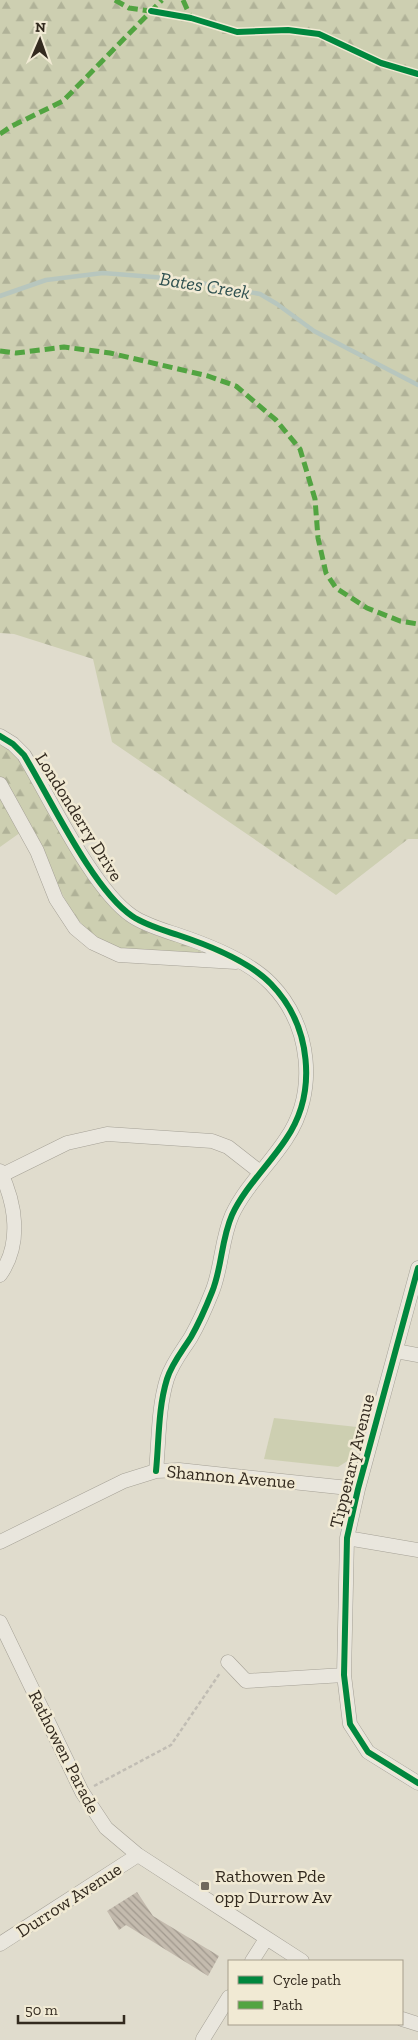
<svg xmlns="http://www.w3.org/2000/svg" width="418" height="2040" viewBox="0 0 418 2040" font-family="'Zilla Slab',serif">
	<defs>
		<pattern id="forest-firs" width="22" height="20" patternUnits="userSpaceOnUse" patternTransform="scale(1.25)"><rect width="22" height="20" fill="#cdcfb1"/><path d="M5 1l3.5 6h-7zM16 11l3.5 6h-7z" fill="#b0b298"/></pattern>
		<pattern id="building-back-hatch" width="6" height="6" patternUnits="userSpaceOnUse" patternTransform="scale(1.25)"><rect width="6" height="6" fill="#c4bbae"/><path d="M-1 5l2 2M0 0l6 6M5-1l2 2" fill="none" stroke="#a0988d"/></pattern>
	</defs>
	<rect width="100%" height="100%" fill="#e0dccd"/>
	<path fill="url(#forest-firs)" d="M0,0H418V839H408L336,895L112,742L93,659L14,634L0,633Z
		M0,743L9,748L20,760C44,803 92,902 133,925C154,937 178,941 201,950V953C175,952 149,953 124,949C71,942 52,866 31,825L0,847Z"/>
	<path fill="#cdcfb1" d="M274,1418L357,1427L349,1460L338,1467L264,1459Z"/>
	<g fill="none" stroke-linecap="round" stroke-linejoin="round">
		<path stroke="#b7c6be" stroke-width="4.5" d="M0,296L46,280L103,273L179,279L260,294L277,304L314,331L418,385"/>
	</g>
	<path fill="url(#building-back-hatch)" d="M137,1892L153,1916L219,1956L208,1976L126,1925L119,1930L107,1911Z"/>
	<g fill="none" stroke-linecap="round" stroke-linejoin="round">
		<defs>
			<path id="street" d="M0,736L13,744L24,755C50,798 93,890 132,916C145,925 163,930 178,935C208,945 249,961 271,984C311,1025 318,1092 286,1139C269,1165 245,1187 232,1215C221,1240 222,1268 212,1292C206,1307 199,1323 191,1337C183,1350 172,1363 167,1379C158,1408 159,1441 156,1471
				M0,784L37,851L56,899L75,928L93,943L119,955L236,962
				M0,1171C16,1204 22,1244 0,1275
				M2,1175L67,1143L107,1134L212,1141L228,1147L260,1172
				M418,1268L358,1489L347,1538L344,1675L350,1724L368,1752L418,1783
				M396,1351L418,1355
				M347,1538L418,1550
				M0,1542L124,1481L156,1471L179,1470L358,1489
				M0,1622L82,1792L106,1828L138,1855L302,1961
				M228,1662L246,1681L344,1675
				M0,1944L138,1855
				M252,1961L266,1939
				M402,2019L418,2024
				M203,2039L229,1997"/>
		</defs>
		<use href="#street" stroke="#a5a196" stroke-width="15"/>
		<path stroke="#c1bdb4" stroke-width="2.5" stroke-dasharray="4 2.5" stroke-linecap="butt" d="M94,1786L171,1745L220,1673"/>
		<use href="#street" stroke="#e9e6dd" stroke-width="14"/>
		<path stroke="#52a441" stroke-width="5" stroke-dasharray="10 5" stroke-linecap="butt" d="M115,0L129,8L156,12
			M183,0L191,18
			M0,134L12,126L63,101L162,0
			M0,351L16,353L64,347L110,353L208,376L236,386L276,420L300,449L315,499L318,538L326,573L336,588L367,608L400,621L418,624"/>
		<defs>
			<path id="cycleway" d="M151,11L191,18L237,32L288,30L319,34L381,63L418,74
				M0,736L13,744L24,755C50,798 93,890 132,916C145,925 163,930 178,935C208,945 249,961 271,984C311,1025 318,1092 286,1139C269,1165 245,1187 232,1215C221,1240 222,1268 212,1292C206,1307 199,1323 191,1337C183,1350 172,1363 167,1379C158,1408 159,1441 156,1471
				M418,1268L358,1489L347,1538L344,1675L350,1724L368,1752L418,1783"/>
		</defs>
		<use href="#cycleway" stroke="#f1ead4" stroke-width="9"/>
		<use href="#cycleway" stroke="#00873e" stroke-width="6"/>
	</g>
	<rect fill="#70685c" stroke="#f1ead4" stroke-width="2" x="200" y="1881" width="10" height="10" rx="2.5"/>
	<g text-anchor="middle" stroke-width="5" stroke-linejoin="round" paint-order="stroke">
		<g font-size="18" fill="#332a1f" stroke="#f1ead4">
			<text transform="translate(79 817) rotate(58)" y="6">Londonderry Drive</text>
			<text transform="translate(352 1461) rotate(-76)" y="6">Tipperary Avenue</text>
			<text transform="translate(231 1477) rotate(5)" y="6">Shannon Avenue</text>
			<text transform="translate(64 1752) rotate(63)" y="6">Rathowen Parade</text>
			<text transform="translate(69 1900) rotate(-33)" y="6">Durrow Avenue</text>
		</g>
		<g font-size="18" fill="#332a1f" stroke="#f1ead4" text-anchor="start">
			<text x="215" y="1882">Rathowen Pde<tspan x="215" dy="21">opp Durrow Av</tspan></text>
		</g>
		<g font-size="19" font-style="italic" fill="#305151" stroke="#f1ead4">
			<text transform="translate(205 285) rotate(9)" y="7">Bates Creek</text>
		</g>
	</g>
	<rect x="228" y="1960" width="175" height="65" fill="#f1ead4" stroke="#a59d8c"/>
	<rect x="238" y="1976" width="25" height="8" fill="#00873e" stroke="#a59d8c"/>
	<text x="273" y="1985" font-size="15" fill="#332a1f">Cycle path</text>
	<rect x="238" y="2001" width="25" height="8" fill="#52a441" stroke="#a59d8c"/>
	<text x="273" y="2010" font-size="15" fill="#332a1f">Path</text>
	<g transform="translate(40 40) rotate(2)" stroke="#f1ead4" stroke-width="4" paint-order="stroke">
	<path d="M0-4L9 19L0 12L-9 19Z" fill="#332a1f"/>
	<text y="-8" font-size="14" font-weight="bold" text-anchor="middle" fill="#332a1f">N</text>
	</g>
	<path d="M18 2015v8h106v-8" fill="none" stroke="#332a1f" stroke-width="2.5"/>
	<text x="25" y="2015" font-size="15" fill="#332a1f" stroke="#f1ead4" stroke-width="4" paint-order="stroke">50 m</text>
</svg>
